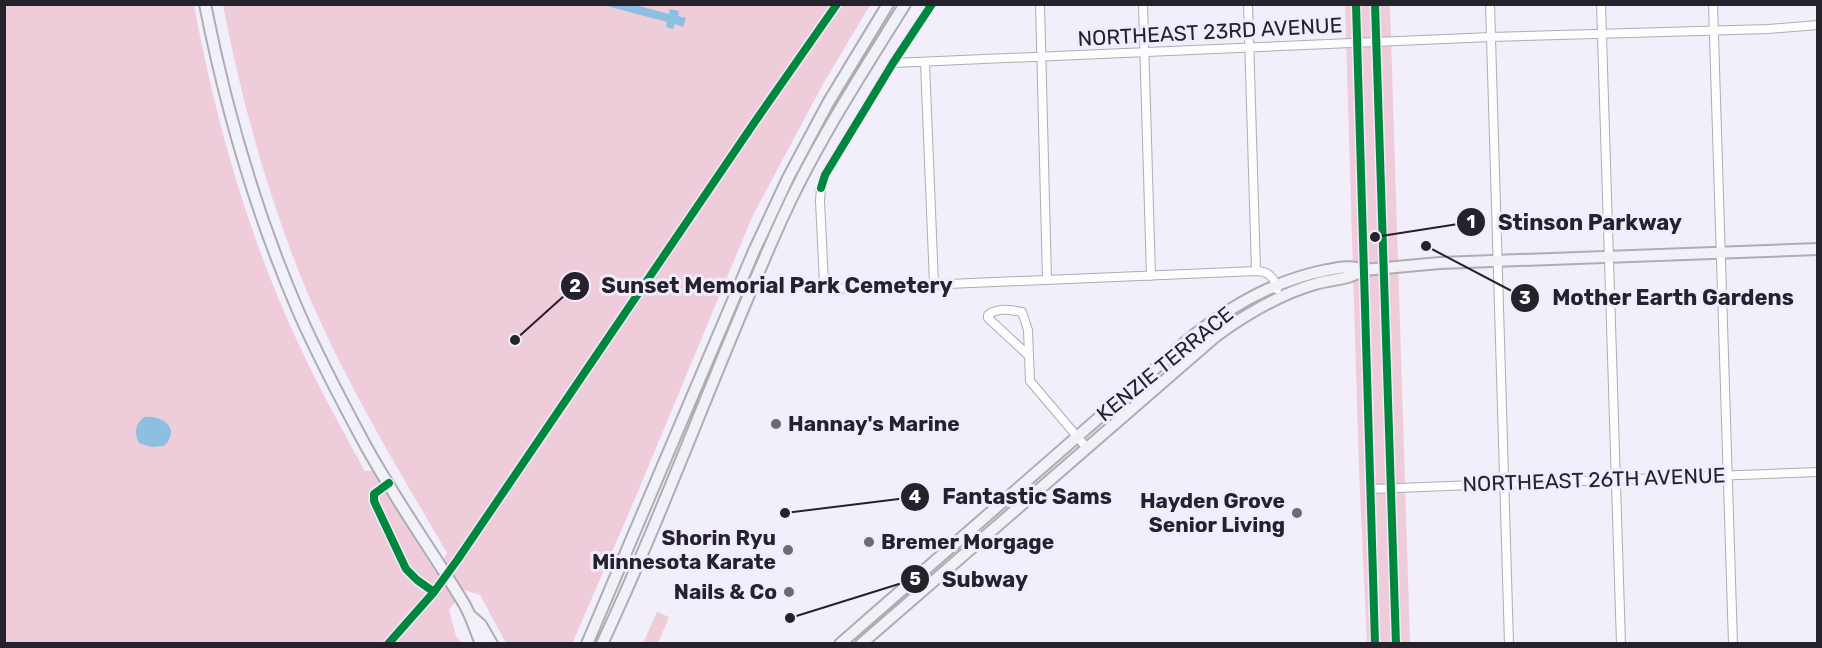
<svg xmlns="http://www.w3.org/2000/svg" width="1822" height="648" viewBox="0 0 1822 648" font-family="Rubik,sans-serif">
	<rect width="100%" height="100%" fill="#f2effa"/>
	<path fill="#efccda" d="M4,5H194C212,102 238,199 275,290C300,352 332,412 365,471H375L436,573L447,553C393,460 336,367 297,267C264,182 240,94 223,5H870L823,84L753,215L634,501L572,644L506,643L480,595L464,590L449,610L456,636L462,643H5Z
		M1345,5H1390L1410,643H1367L1359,470Z
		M657,612L669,617L658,643H643Z"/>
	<path fill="#8dbfe0" d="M603,5H635L669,14L670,9L679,11L678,16L686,18L683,27L675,24L673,29L666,27L667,22Z
		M144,417C162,415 182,428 164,446L152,447L139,443C134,434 135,424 144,417Z"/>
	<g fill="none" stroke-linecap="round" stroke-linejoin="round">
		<defs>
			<path id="street" d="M932,4L893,63L825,175L821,188L820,201L824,283L827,287L832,289L1256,271
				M1040,4L1047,279
				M1143,4L1151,276
				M1248,4L1256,271C1267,271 1275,277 1277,289
				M1356,4L1375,644
				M1375,4L1396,644
				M1490,4L1509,644
				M1601,4L1621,644
				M1713,4L1733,644
				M893,63L1491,37L1769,29L1818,25
				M925,63L934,284
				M1028,355L988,318V315C998,307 1011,310 1022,312L1028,330L1030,381L1086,447
				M1371,489L1818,472"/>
			<path id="secondary" d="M205,4C226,110 256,214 299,313C318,356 340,398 362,439C392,495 430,548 463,602C471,615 475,629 481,644
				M472,617L481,625L492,644
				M587,644L754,251L788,178L828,103L888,4
				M602,644C667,505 718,361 781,221C815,145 861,75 905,4
				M840,644L1189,339C1230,306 1275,280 1327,270C1339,268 1351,265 1363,270L1440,263L1818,249
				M861,644L1216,336C1245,315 1280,294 1315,284C1331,279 1349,280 1363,270"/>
		</defs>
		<use href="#street" stroke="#aeacb4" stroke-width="10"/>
		<use href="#secondary" stroke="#aeacb4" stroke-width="14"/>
		<use href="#street" stroke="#fdfdfe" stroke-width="8"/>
		<use href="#secondary" stroke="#f1f2f7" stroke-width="10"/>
		<defs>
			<path id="cycleway" d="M1356,4L1375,644
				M1375,4L1396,644
				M821,188L825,175L893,63L932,4
				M389,483L374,494V501L406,569L417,580L434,592
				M388,644L434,592L458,559L754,123L837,4"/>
		</defs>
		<use href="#cycleway" stroke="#f1ebfe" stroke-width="11"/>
		<use href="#cycleway" stroke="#00873e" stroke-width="8"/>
	</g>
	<g fill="#6d6a73" stroke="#f1ebfe" stroke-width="2">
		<circle cx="776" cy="424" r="6"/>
		<circle cx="1297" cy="513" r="6"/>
		<circle cx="869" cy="542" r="6"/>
		<circle cx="788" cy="550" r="6"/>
		<circle cx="789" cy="592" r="6"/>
	</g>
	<g text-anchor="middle" stroke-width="6" stroke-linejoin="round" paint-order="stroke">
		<g font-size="21" fill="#25222b" stroke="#f1ebfe">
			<text transform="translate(1210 32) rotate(-3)" y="7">NORTHEAST 23RD AVENUE</text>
			<text transform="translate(1165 364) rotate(-39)" y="7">KENZIE TERRACE</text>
			<text transform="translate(1594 480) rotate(-2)" y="7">NORTHEAST 26TH AVENUE</text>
		</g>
		<g font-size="21" font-weight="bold" fill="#25222b" stroke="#f1ebfe" text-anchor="end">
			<text x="788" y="431" text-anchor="start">Hannay's Marine</text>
			<text x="1285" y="508">Hayden Grove<tspan x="1285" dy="24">Senior Living</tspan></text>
			<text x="776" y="545">Shorin Ryu<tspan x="776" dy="24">Minnesota Karate</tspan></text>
			<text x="881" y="549" text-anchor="start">Bremer Morgage</text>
			<text x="777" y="599">Nails &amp; Co</text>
		</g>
	</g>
	<path fill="none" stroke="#25222b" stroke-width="2" d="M1375 237L1471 222M515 340L575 286M1426 246L1525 298M785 513L915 497M790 618L915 579"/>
	<g fill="#25222b" stroke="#f1ebfe" stroke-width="2">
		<circle cx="1375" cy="237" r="6"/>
		<circle cx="515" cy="340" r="6"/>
		<circle cx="1426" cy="246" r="6"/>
		<circle cx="785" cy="513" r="6"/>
		<circle cx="790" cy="618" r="6"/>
		<circle cx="1471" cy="222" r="15"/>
		<circle cx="575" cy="286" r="15"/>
		<circle cx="1525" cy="298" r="15"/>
		<circle cx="915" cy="497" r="15"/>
		<circle cx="915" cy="579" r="15"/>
	</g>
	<g font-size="18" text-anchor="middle" font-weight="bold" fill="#fff">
		<text x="1471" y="228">1</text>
		<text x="575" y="292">2</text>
		<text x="1525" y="304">3</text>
		<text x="915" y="503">4</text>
		<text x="915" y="585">5</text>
	</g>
	<g font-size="22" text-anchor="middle" font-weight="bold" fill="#25222b" stroke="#f1ebfe" stroke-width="6" stroke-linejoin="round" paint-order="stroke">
		<text x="1590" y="230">Stinson Parkway</text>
		<text x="777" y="293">Sunset Memorial Park Cemetery</text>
		<text x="1673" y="305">Mother Earth Gardens</text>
		<text x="1027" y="504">Fantastic Sams</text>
		<text x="985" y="587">Subway</text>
	</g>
	<rect width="1822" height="648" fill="none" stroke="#25222b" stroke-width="12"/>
</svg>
